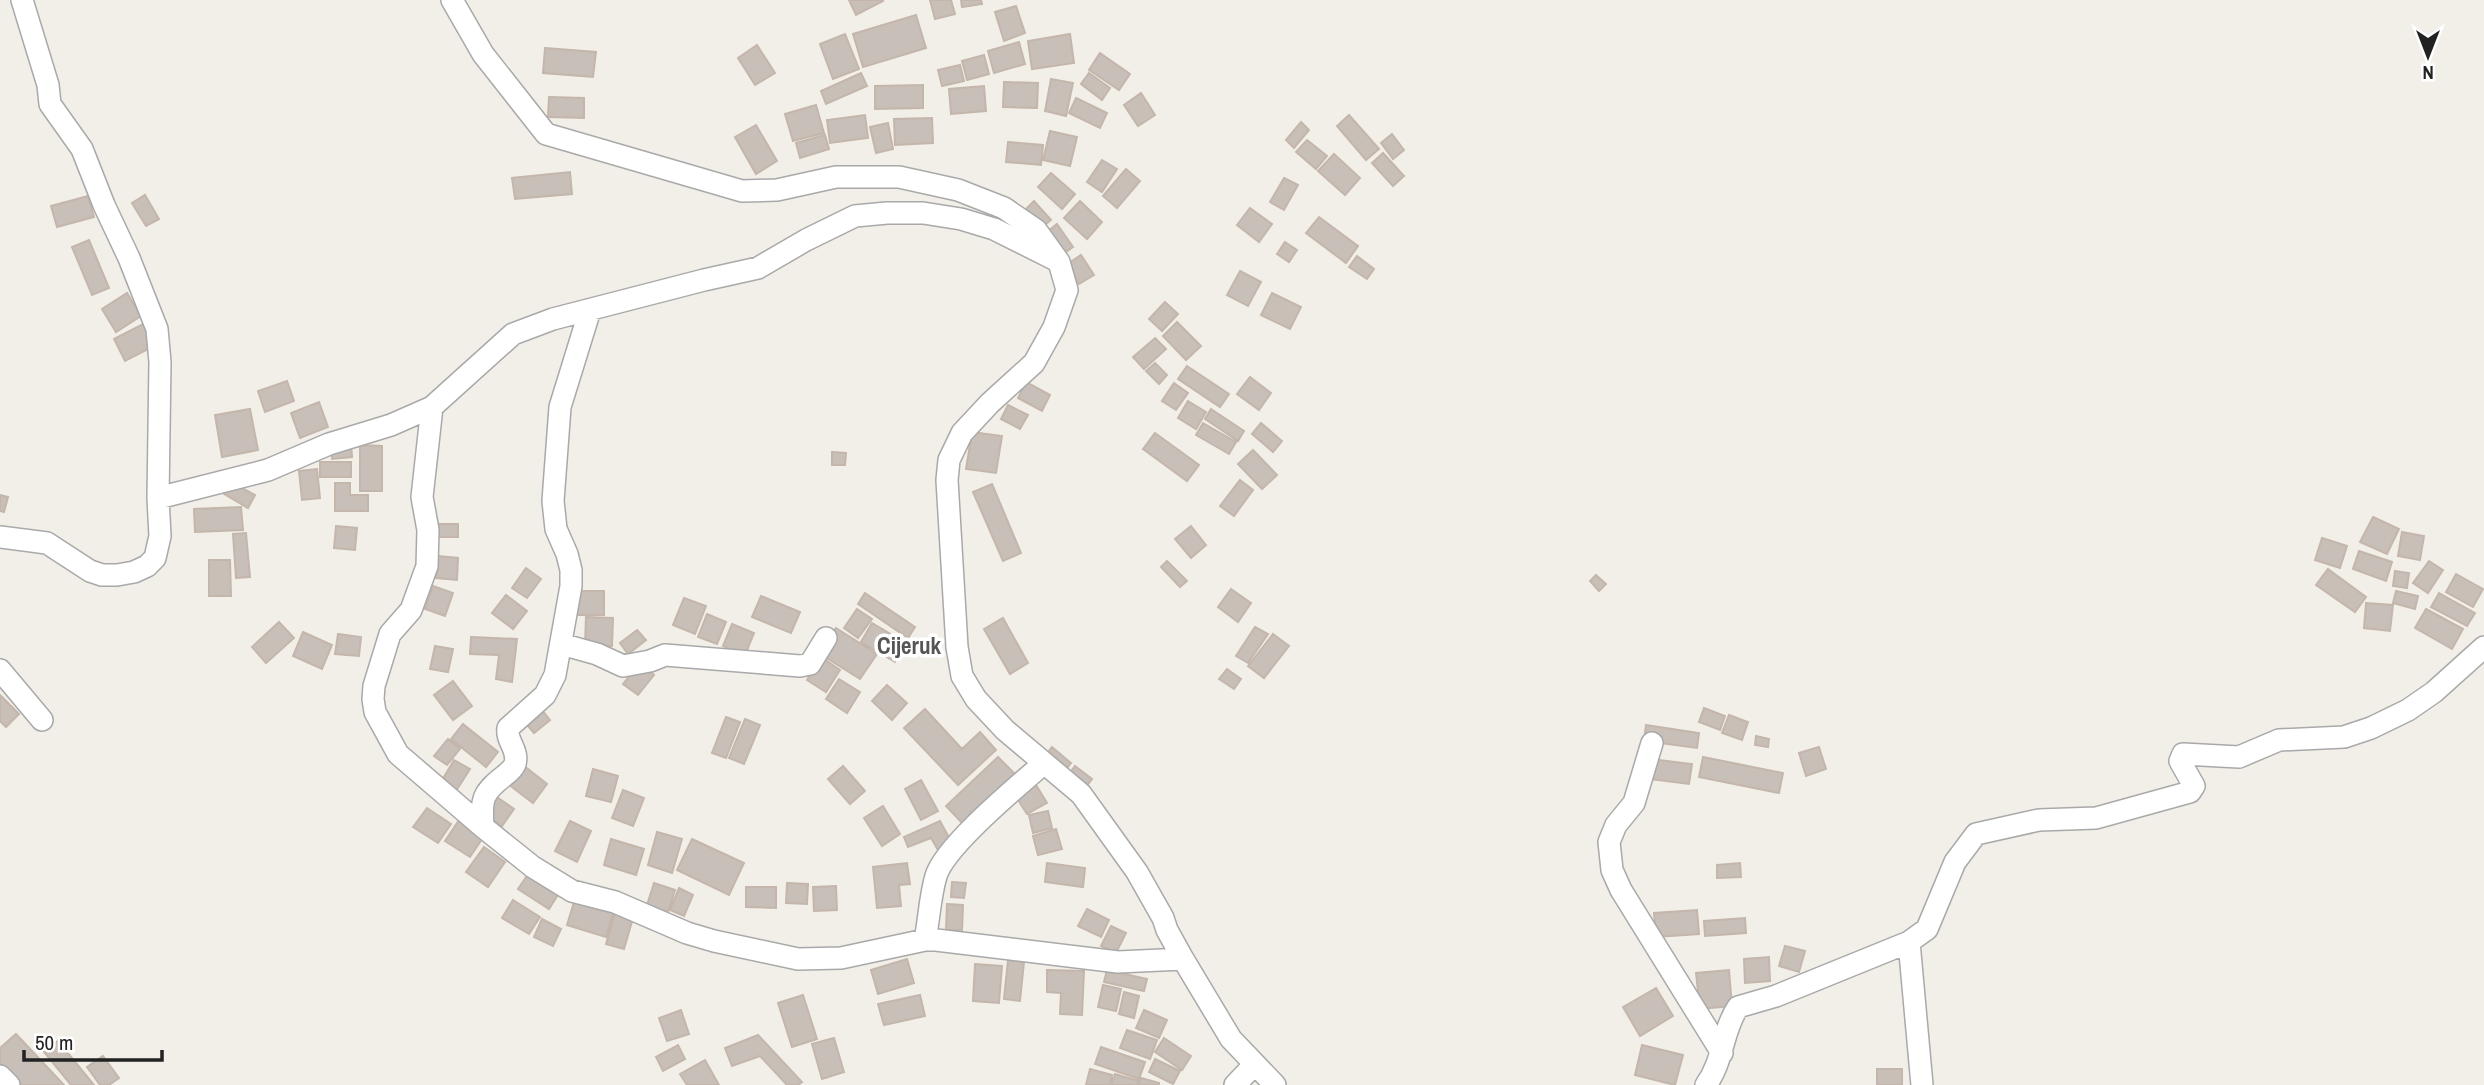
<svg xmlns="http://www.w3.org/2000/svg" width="2484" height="1085" viewBox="0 0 2484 1085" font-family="'Archivo Narrow',sans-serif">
	<rect width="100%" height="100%" fill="#f2efe9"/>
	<path fill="#c7bfb8" stroke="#c4b6ab" stroke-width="2" d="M849,0H882L883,1L856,15Z
		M930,0H951L955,14L935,19Z
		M961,0H981L982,4L962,7Z
		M1016,6L1025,33L1004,41L995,12Z
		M916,15L926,48L863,67L853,34Z
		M845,34L859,69L833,79L820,44Z
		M1070,34L1074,63L1032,69L1028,41Z
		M1019,42L1025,64L994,73L988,51Z
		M757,45L775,73L755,85L738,58Z
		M545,48L596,52L593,77L543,73Z
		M1100,53L1130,74L1119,90L1089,70Z
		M984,55L989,74L967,80L962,61Z
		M960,65L964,81L942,86L938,70Z
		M861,73L867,86L826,104L821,91Z
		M1089,73L1110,88L1102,100L1081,84Z
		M1051,79L1073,83L1066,116L1045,111Z
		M1004,82L1038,83L1037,108L1003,107Z
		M923,85V108L875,109V86Z
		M984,86L986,111L951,114L949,89Z
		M1141,93L1155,115L1138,126L1124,105Z
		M549,97L584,98V118L548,117Z
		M1076,98L1107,113L1100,128L1069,113Z
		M816,105L824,133L793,141L785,114Z
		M865,115L868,138L830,143L827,120Z
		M1349,115L1379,149L1366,160L1337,126Z
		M932,118L933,143L895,145L894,119Z
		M1301,122L1309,130L1294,148L1286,140Z
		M888,123L893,149L876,153L870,127Z
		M756,125L777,161L756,174L735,137Z
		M1050,131L1077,137L1070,166L1043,160Z
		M1392,134L1404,150L1393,159L1381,143Z
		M825,135L829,149L800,158L796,143Z
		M1307,140L1327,156L1316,169L1296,152Z
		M1008,142L1043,145L1041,165L1006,162Z
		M1383,153L1404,176L1393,186L1372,163Z
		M1334,154L1360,178L1345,195L1318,171Z
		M1102,160L1117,169L1102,192L1087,182Z
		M1126,169L1140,181L1117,208L1103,196Z
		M570,172L572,194L515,199L512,178Z
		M1051,173L1075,194L1062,209L1038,187Z
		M1284,178L1298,185L1284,210L1270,202Z
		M145,195L159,219L146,226L132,203Z
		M88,196L94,217L57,227L51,206Z
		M1034,201L1051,220L1039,230L1023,212Z
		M1080,201L1102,222L1087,239L1064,218Z
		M1250,208L1272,224L1259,242L1237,225Z
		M1319,217L1358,246L1346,263L1306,233Z
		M1057,224L1073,247L1059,257L1043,235Z
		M89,240L109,288L92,295L72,247Z
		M1285,242L1297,250L1289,262L1277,254Z
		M1081,255L1094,275L1079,284L1066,265Z
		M1357,256L1374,269L1367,279L1349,267Z
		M1240,271L1261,282L1248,306L1227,295Z
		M127,293L141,316L116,332L102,309Z
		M1272,293L1301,307L1290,329L1261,315Z
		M1165,302L1178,314L1162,331L1149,319Z
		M1177,322L1201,346L1186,360L1163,336Z
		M143,324L154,346L125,361L114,339Z
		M1155,338L1166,349L1144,369L1133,357Z
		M1155,363L1167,375L1159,384L1146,371Z
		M1187,366L1229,394L1220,407L1178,379Z
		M1250,377L1271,393L1259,410L1237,394Z
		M287,381L294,401L265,412L258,391Z
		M1026,382L1050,395L1042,411L1018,398Z
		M1174,383L1188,393L1176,410L1162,401Z
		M1188,401L1206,412L1196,429L1178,418Z
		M319,402L328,427L300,438L291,413Z
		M1008,405L1028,415L1020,429L1001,419Z
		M250,409L258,450L222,457L215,415Z
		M1211,409L1244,431L1238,441L1205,419Z
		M1203,423L1236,442L1229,454L1196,435Z
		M1261,423L1282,441L1273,452L1252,434Z
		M972,432L1002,436L996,473L966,469Z
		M1155,433L1199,465L1187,481L1143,449Z
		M351,443L352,457L332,459L331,445Z
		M360,445L382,446V491H360Z
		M1253,450L1277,475L1262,489L1238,464Z
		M832,452L846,453L845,465H832Z
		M320,462H351V477H320Z
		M317,469L320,498L302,500L299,471Z
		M1240,480L1253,490L1234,516L1220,506Z
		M231,482L255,495L248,508L224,494Z
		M335,483H350V495H368V511H335Z
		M992,484L1021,553L1003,561L973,492Z
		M0,495L8,497L4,512L0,511Z
		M241,507L243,530L195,532L194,509Z
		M2373,517L2399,529L2387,554L2360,542Z
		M434,524H458V537H434Z
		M336,526L357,528L355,550L334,548Z
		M1191,526L1206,545L1191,558L1175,539Z
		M2402,532L2424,536L2420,560L2398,556Z
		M246,533L250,577L236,578L233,534Z
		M2322,538L2347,546L2340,568L2315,560Z
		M2359,551L2392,562L2386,581L2353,569Z
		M438,556L458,558L457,580L436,578Z
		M209,560H230L231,596H209Z
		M1167,561L1187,581L1180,587L1161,567Z
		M2429,561L2443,570L2428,593L2413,583Z
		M526,568L541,579L527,598L512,588Z
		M2328,569L2366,597L2355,612L2316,585Z
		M2395,571L2409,573L2407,588L2393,586Z
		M2456,574L2483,589L2473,607L2446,592Z
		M1596,575L1606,584L1599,591L1590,581Z
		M433,586L453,593L445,616L425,609Z
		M1231,589L1251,603L1238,622L1218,607Z
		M572,591H604V615H572Z
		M2396,591L2418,596L2415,609L2393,603Z
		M865,593L915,627L908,638L858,604Z
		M2439,593L2475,613L2467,626L2431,607Z
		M506,595L527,611L513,629L492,613Z
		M761,596L800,612L791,633L752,617Z
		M684,598L706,606L695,634L673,625Z
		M2366,603L2393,605L2390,631L2364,628Z
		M857,609L872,619L858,638L844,628Z
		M2426,609L2463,629L2452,649L2415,628Z
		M707,614L726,622L717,644L698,637Z
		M586,617L613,618L612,646L585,645Z
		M1003,618L1028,663L1010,674L984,629Z
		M279,622L294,638L266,663L252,647Z
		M872,623L906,643L895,662L861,642Z
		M732,624L754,633L745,655L723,646Z
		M1255,627L1268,634L1248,663L1236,656Z
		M836,628L877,654L860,679L820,654Z
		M637,630L646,640L628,654L620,643Z
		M303,632L332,645L322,669L293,656Z
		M338,634L361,637L359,656L335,654Z
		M1273,634L1289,646L1264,678L1248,666Z
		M471,637L517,639L512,682L496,679L499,655L470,654Z
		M435,646L453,649L448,672L430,669Z
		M821,657L840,670L826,692L807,680Z
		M639,664L654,675L638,695L623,684Z
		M1227,669L1241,679L1234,689L1219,679Z
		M839,679L860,692L847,713L826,699Z
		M453,681L472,706L453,720L434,695Z
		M887,685L907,703L892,720L872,701Z
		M0,695L19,714L6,727L0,721Z
		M538,705L550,720L534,733L521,718Z
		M1704,708L1725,716L1720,730L1699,722Z
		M925,709L962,749L980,732L996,750L958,785L904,728Z
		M1729,715L1748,722L1742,740L1722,733Z
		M726,717L740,722L726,758L712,753Z
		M745,719L760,725L744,764L729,758Z
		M463,724L498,752L486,767L451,739Z
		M1646,725L1699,733L1697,748L1644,741Z
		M1756,736L1769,739L1768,747L1755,745Z
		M448,739L460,749L447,765L434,756Z
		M1052,747L1071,763L1061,775L1042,760Z
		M1819,747L1826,769L1806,776L1799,753Z
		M998,757L1018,777L966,827L946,806Z
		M1703,757L1783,773L1779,793L1699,777Z
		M1651,759L1692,764L1689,784L1649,779Z
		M454,760L470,769L456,791L441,782Z
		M523,765L547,784L533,803L508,784Z
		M843,766L865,791L850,804L828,779Z
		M1075,766L1092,779L1082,792L1065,779Z
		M593,769L618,776L611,802L586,796Z
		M921,780L938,811L921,820L905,789Z
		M1036,785L1047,803L1027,814L1016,797Z
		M623,790L644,798L633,826L612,818Z
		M497,797L514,809L502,826L485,814Z
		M883,806L900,834L882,846L864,818Z
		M427,808L451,824L438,843L413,827Z
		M1048,811L1052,828L1033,833L1029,815Z
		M459,820L484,836L470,857L445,841Z
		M570,821L591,831L577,862L555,851Z
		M940,821L952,843L938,850L931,838L908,847L904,837Z
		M1056,829L1062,849L1038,855L1033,836Z
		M657,832L682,839L672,873L648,865Z
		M611,839L644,849L636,875L604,865Z
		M692,839L744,863L729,895L677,870Z
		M484,847L505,862L488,887L466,872Z
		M907,863L910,884L899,885L901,906L877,908L873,867Z
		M1047,863L1085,868L1083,887L1045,882Z
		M1740,863L1741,877L1717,878V865Z
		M529,873L559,893L549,909L518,889Z
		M952,882L966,883L964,898L951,897Z
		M654,883L675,890L668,912L647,905Z
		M787,883L808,884L807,904L786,903Z
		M836,886L837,910L814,911L813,887Z
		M746,887H776V908L746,907Z
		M679,888L693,895L684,916L670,910Z
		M513,900L540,917L529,934L502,918Z
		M574,902L613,913L606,937L567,925Z
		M947,904L963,905L962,930H946Z
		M1087,909L1109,920L1101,937L1078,926Z
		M1697,910L1699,934L1656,937L1654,913Z
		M615,913L633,918L624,949L606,944Z
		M1745,918L1746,933L1705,936L1704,921Z
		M542,919L561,929L553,946L534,937Z
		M1111,926L1126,933L1116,953L1101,946Z
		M1785,946L1805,951L1799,972L1779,966Z
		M1769,957L1770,981L1745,983L1744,959Z
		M907,959L914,983L878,994L871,970Z
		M1008,960L1024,962L1020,1001L1004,999Z
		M975,964L1002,966L999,1003L973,1001Z
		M1047,970L1084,971L1082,1015L1060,1014L1061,993L1047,992Z
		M1107,970L1147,979L1144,991L1104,982Z
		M1729,970L1732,1006L1700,1009L1696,973Z
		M1103,985L1121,989L1116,1011L1098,1007Z
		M1656,988L1673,1016L1640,1036L1623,1007Z
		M1124,992L1139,996L1134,1018L1119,1014Z
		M803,995L817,1039L792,1047L778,1003Z
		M920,995L925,1016L884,1025L878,1004Z
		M681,1010L689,1034L667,1041L659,1018Z
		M1144,1010L1167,1020L1159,1038L1136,1028Z
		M1127,1030L1157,1040L1150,1059L1120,1048Z
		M16,1034L64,1085H20L0,1063V1048Z
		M758,1035L802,1082L798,1085H787L760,1056L732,1066L725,1048Z
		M834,1038L844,1072L822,1079L812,1044Z
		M1164,1038L1191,1056L1182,1070L1155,1052Z
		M58,1041L94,1085H71L44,1052Z
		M678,1045L685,1059L663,1071L656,1057Z
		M1642,1045L1683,1055L1675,1085L1635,1075Z
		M1101,1047L1145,1062L1139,1079L1095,1064Z
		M103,1056L119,1078L109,1085H100L87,1067Z
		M1155,1059L1180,1071L1173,1084L1149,1072Z
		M705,1060L719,1085H687L680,1074Z
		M1090,1069L1112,1075L1110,1085H1086Z
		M1877,1069H1902V1085H1877Z
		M1115,1074L1139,1081L1137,1085H1111Z
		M1141,1078L1159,1083V1085H1139Z"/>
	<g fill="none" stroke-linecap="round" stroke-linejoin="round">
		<defs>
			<path id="minor" d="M452,0L483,54L546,134L742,191L777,190L836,177H899L958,190L1004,208L1036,230L1059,262L1067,290L1054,327L1034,363L990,403L962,433L949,460L947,480L957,647L962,676L976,699L1005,730L1081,794L1137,872L1163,918L1167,930L1183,959L1231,1039L1275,1085
				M590,310L560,407L553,501L556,529L567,554L571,570V586L555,675L545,695L508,728C506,742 519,749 515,764C513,769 509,772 504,776C482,793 481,799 483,827L533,867L572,891L615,902L687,933L714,941L798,959L841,958L925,940H936L1118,962L1183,959
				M432,407L422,497L428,530L427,566L411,610L390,634L374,686L373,699L375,712L398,754L483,827
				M158,498L268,470L329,444L391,425L432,407L513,334L553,319L704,280L758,268L806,240L855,216L887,213H923L961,219L994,229L1054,259
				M0,537L47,543L90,571L102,575H117L134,572L147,566L155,558L160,536L158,498L160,362L157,329L129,258L104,205L82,149L50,104L48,85L22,0
				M561,644L597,654L623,666L650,661L665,655L800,666L810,664L826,638
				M0,670L42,720
				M1652,743L1634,803L1616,825L1609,842L1612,870L1621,890L1722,1053
				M925,940C929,920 930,896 936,876C945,846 1018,786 1043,764
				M1909,942L1922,1085
				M0,1076L9,1085
				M1235,1085L1254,1065
				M1706,1085C1724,1060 1722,1031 1738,1007L1776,996L1909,942L1927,929L1955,862L1976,834L2039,820L2096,818L2190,792L2194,786L2180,761L2183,754L2239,757L2279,740L2344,737L2371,728L2408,710L2434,692L2484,647"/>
		</defs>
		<use href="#minor" stroke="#a9a9a9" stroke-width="24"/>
		<use href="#minor" stroke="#fff" stroke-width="21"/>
	</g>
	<g text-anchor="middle" stroke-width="7" stroke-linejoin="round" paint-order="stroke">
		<g font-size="23" font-weight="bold" fill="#555" stroke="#fff">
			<text x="909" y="654">Cijeruk</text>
		</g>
	</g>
	<g transform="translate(2428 56) rotate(180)" stroke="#ffffff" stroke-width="5" paint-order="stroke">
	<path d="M0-5L12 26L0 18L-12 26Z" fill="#222222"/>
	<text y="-10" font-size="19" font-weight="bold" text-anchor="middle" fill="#222222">N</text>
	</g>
	<path d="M24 1050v10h138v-10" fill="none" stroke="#222222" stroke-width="3.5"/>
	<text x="35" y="1050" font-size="21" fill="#222222" stroke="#ffffff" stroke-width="5" paint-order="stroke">50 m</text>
</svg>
